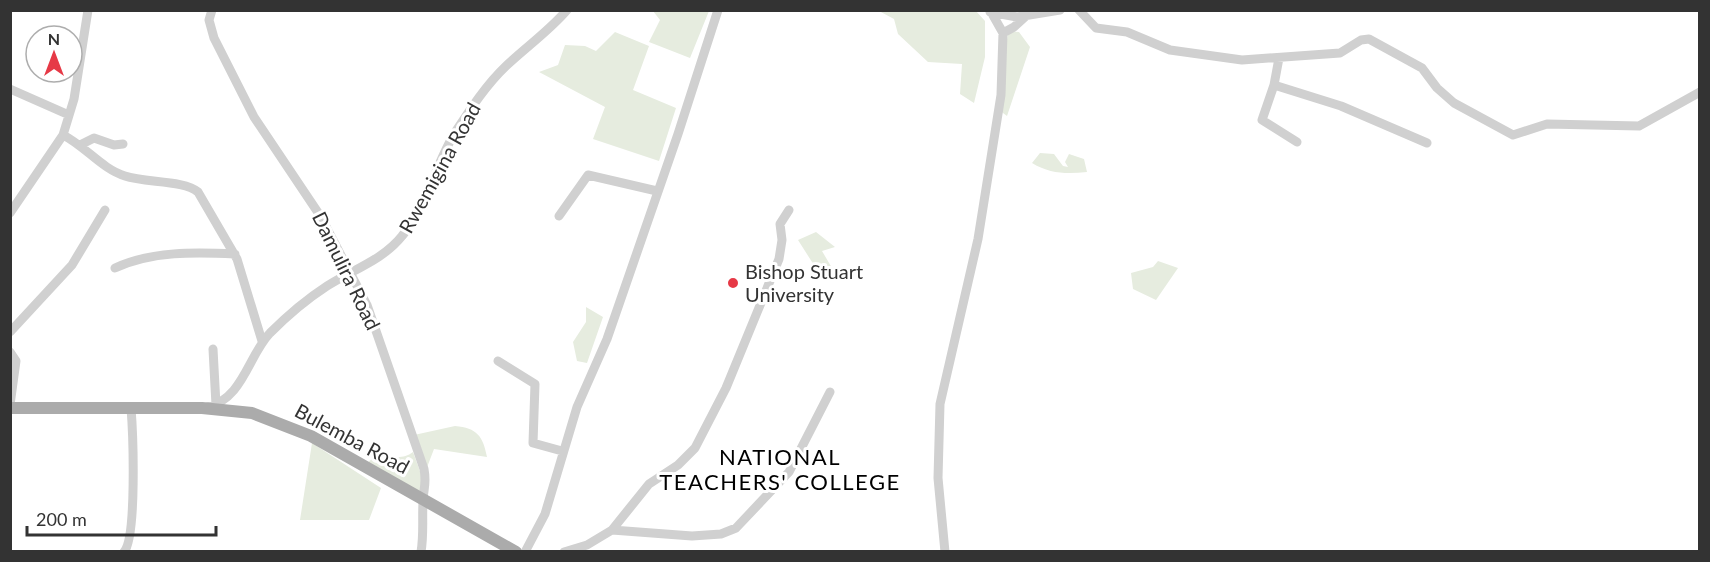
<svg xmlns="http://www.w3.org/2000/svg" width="1710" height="562" viewBox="0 0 1710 562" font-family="Lato,sans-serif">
	<rect width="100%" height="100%" fill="#fff"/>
	<path fill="#e6ecdf" d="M653,11H709L690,58L649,42L660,20Z
		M879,11H976L985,21V57L974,103L960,94L962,64L928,62L898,34L894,19Z
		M1008,31L1019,32L1030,47L1007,116L999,110Z
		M615,32L649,46L633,90L676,108L659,161L593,139L605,107L539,72L558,65L565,45L585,46L596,51Z
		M1040,153L1054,154L1063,166L1068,167L1065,162L1069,154L1084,159L1087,172C1067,174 1050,174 1032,163Z
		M816,232L835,247L822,251L832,268L819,273L798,240Z
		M1158,261L1178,268L1156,300L1133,289L1131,273L1153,267Z
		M586,307L603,317L587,363L577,361L573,342L586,322Z
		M455,426C477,428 483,436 487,457L434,449L426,470L414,435Z
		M312,443L381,488L369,520H300Z
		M413,452L421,474V497L365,466C379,446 397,465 413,452Z"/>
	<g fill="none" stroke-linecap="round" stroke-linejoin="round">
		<path stroke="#d0d0d0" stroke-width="9" d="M212,10L209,20L214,38L254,117L321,217L367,305L424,469C427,485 423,489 423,502C422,519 424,534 421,552
			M1079,10L1096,28L1127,32L1170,50L1242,60L1340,53L1361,40L1369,39L1422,68L1437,88L1454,103L1513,135L1547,124L1639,126L1700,92
			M990,12L1017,17L1060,10
			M1003,33L1014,27L1025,17
			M1279,58L1274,85L1341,106L1427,143
			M1274,85L1262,120L1297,142
			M10,89L69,115
			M63,135C85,146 102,169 125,176C145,183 184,180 198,192L237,259L262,341
			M80,145L94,138L114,145L123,144
			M10,213L63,135L74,99L88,10
			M559,216L588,175L657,191
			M115,268C152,251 195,252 235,254
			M10,332L72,265L105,210
			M213,349L216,405
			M10,352L16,361L10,405
			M498,361L535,384L533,443L562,451
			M207,407C243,399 248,356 270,333C287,316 307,299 327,286C352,270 383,260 402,236C428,205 435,164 456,131C471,108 487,84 506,66C526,47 549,31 567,10
			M612,530L692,536L721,534L736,528L789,472L830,392
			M124,552C137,537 133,433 131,408
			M525,552L545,514L577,407L607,339L678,134L718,10
			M564,552L587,545L612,530L649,484L678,465L695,448L726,388L779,259L782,240L780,224L789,210
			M945,552L938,478L940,404L978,239L1001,95L1003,33L990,10"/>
		<path stroke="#ababab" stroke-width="12" d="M10,408H202L252,413L311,436L516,552"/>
	</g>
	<circle fill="#e63946" stroke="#fff" stroke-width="2" cx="733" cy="283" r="6"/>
	<g text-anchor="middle" stroke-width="6" stroke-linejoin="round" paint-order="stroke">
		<g font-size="20" fill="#333" stroke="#fff">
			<text transform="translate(440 168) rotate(-61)" y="7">Rwemigina Road</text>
			<text transform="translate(346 271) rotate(64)" y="7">Damulira Road</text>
			<text transform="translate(352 439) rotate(28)" y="7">Bulemba Road</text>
		</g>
		<g font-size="20" fill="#333" stroke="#fff" text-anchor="start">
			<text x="745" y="279">Bishop Stuart<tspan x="745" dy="23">University</tspan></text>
		</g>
		<g font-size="22" letter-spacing="1.5" fill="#000" stroke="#fff">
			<text x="780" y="465">NATIONAL<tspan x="780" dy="25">TEACHERS' COLLEGE</tspan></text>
		</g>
	</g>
	<rect width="1710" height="562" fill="none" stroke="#333333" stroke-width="24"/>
	<g transform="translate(54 54)"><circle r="28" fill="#ffffff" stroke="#adadad" stroke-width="1.5"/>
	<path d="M0-4.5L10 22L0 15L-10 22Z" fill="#e63946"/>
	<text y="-9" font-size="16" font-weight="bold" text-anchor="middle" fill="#333333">N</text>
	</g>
	<path d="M27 526v9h189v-9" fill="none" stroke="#333333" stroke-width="3"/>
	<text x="36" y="526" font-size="18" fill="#333333" stroke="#ffffff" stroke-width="4.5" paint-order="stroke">200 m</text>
</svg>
